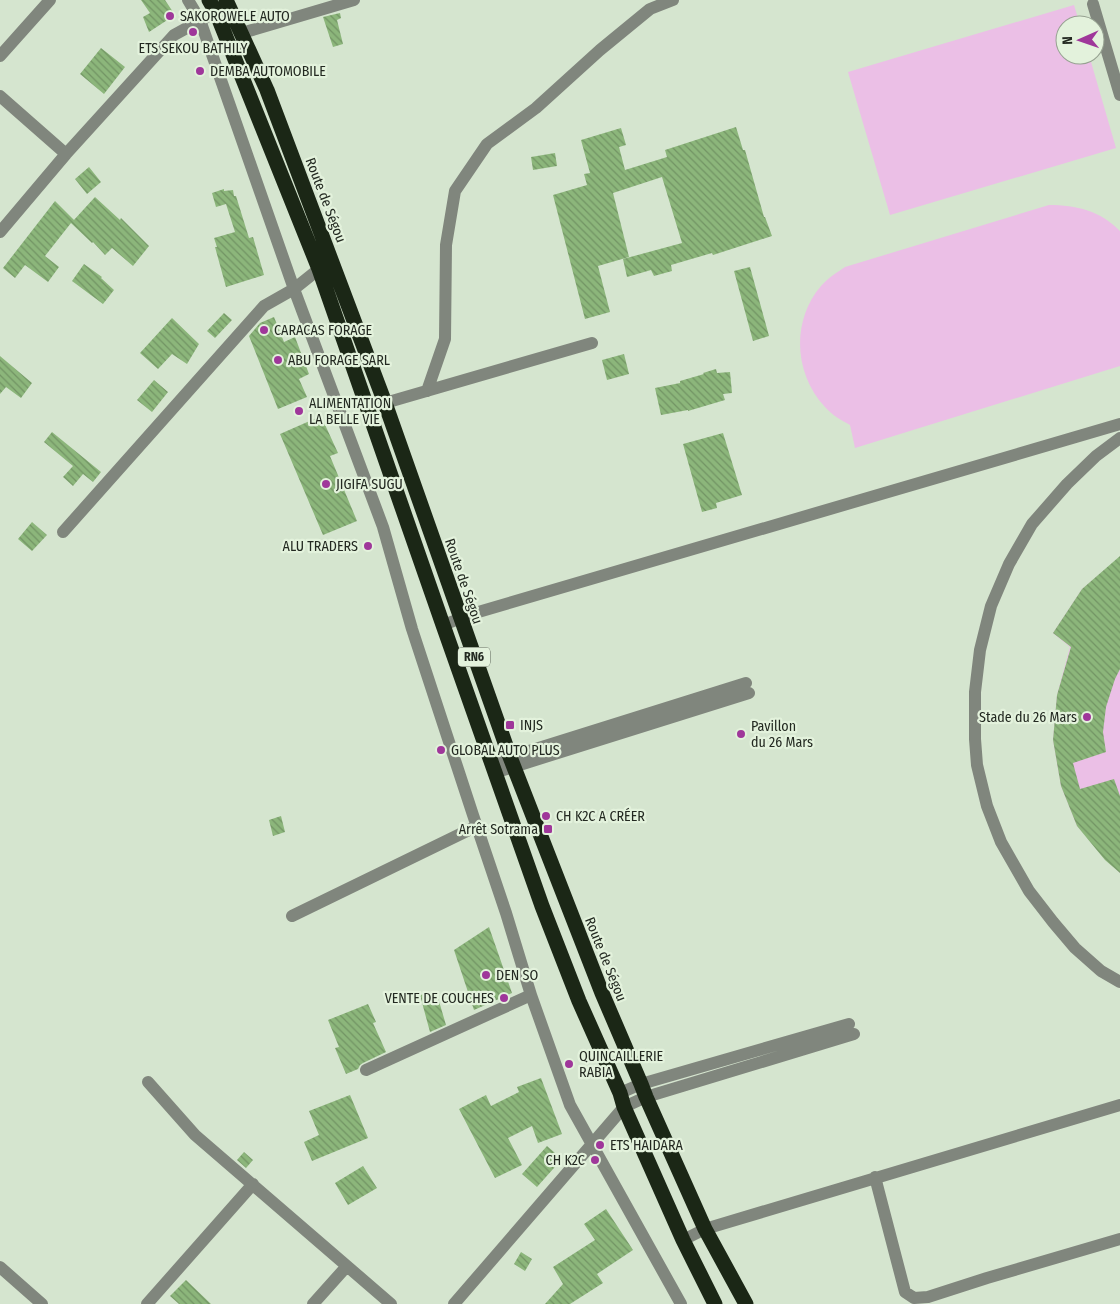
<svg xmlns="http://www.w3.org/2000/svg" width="1120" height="1304" viewBox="0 0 1120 1304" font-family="'Fira Sans Condensed',sans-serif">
	<defs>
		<pattern id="building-back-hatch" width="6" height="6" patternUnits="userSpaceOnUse" patternTransform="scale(1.25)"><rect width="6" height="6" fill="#8cb67b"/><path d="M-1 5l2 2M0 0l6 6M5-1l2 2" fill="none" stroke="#729464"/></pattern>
	</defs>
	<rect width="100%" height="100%" fill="#d5e5cf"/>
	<path fill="#ebbfe6" d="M1074,5L1080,25H1065V55H1089L1116,148L890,215L848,72Z
		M1049,205C1076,205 1101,211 1120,231V366L855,448L850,425C841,420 832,415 825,407C794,374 791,321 821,286C828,278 836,273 845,267Z
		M1120,557V873L1077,826L1061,786L1053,740L1057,695L1070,647L1053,633L1082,589Z"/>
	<path fill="url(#building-back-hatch)" d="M141,0H165L175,15L149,32L143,17L150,13Z
		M340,13L341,18L337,20L343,44L333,47L323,17Z
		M101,48L125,67L104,94L80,74Z
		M736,127L743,150H745L764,217H765L772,236L713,255L712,253L671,265L672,271L654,276L651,270L627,277L623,259L682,243L662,177L613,193L629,257L598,266L610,312L585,319L553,195L587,185L584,174L590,173L581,140L621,128L626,145L619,147L625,170L667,157L665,150Z
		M555,153L557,166L533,170L531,157Z
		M89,167L101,182L87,194L75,179Z
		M224,189V191L233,190L234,196H236L249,238L253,237L264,275L226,287L215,247H217L214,238L235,232L226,204L216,207L212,193Z
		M95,197L120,220L121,218L149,246L133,266L112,248L105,255L93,242L92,243L71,223L45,256L59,267L48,282L25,265L15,278L3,268L55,201L74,220L73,221Z
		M84,264L102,277L101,278L114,290L103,304L72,281Z
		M750,267L769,336L753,341L734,271Z
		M224,313L232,320L215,338L207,331Z
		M274,317L284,342L295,337L309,374L299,379L307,397L278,409L249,336L260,323Z
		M172,318L199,344L187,364L172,354L158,369L140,353Z
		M624,354L629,374L607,380L602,360Z
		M0,356L32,383L21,398L6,387L0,394Z
		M716,369L717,373L730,372L732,393L723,394L725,400L688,411V410L661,415L655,388L680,383V381L704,374L703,373Z
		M154,380L168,392L152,412L137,400Z
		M321,416L338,453L330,456L357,521L323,535L280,434Z
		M52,432L101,472L93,482L83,474L73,486L63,477L73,466L44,442Z
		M723,433L742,495L716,503L717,508L702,512L683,444Z
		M32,522L47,535L32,551L18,539Z
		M1120,556V669L1115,679L1106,707L1103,732L1106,752L1073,763L1080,789L1114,779L1120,796V873L1105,860L1077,826L1061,786L1053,740L1057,695L1071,647L1053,633L1082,589Z
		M281,816L285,832L273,836L269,820Z
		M489,927L512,993L474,1010L454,950Z
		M436,991L446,1025L430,1032L420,995Z
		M368,1004L376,1022L373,1023L386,1052L363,1063L360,1065L358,1069L346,1074L335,1048L339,1047L328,1020Z
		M541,1078L562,1134L538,1143L532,1126L508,1138L522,1165L495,1178L459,1109L486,1095L491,1106L519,1092L517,1087Z
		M350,1095L368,1138L312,1161L304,1142L319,1135L309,1111Z
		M547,1146L562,1159L537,1187L522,1174Z
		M244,1152L253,1160L246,1168L237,1160Z
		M363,1166L377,1188L348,1205L335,1183Z
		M606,1209L633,1250L597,1274L603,1283L570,1304H545L563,1284L553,1267L595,1240L584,1224Z
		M521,1252L532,1259L525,1271L514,1264Z
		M186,1280L211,1304H179L170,1296Z"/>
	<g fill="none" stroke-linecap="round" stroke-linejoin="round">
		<path stroke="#80867d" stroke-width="12" d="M188,0L200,20L294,289L383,527L412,629L473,815L506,913L531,995L570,1105L681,1304
			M1093,4L1120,95
			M242,33L354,0
			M0,56L50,0
			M0,96L66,154
			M0,232L66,154L174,35L216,12
			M427,391L445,339L446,245L455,191L487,144L536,108L600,50L650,9L673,0
			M385,403L592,343
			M1120,438L1096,456L1067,484L1032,524L1009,564L991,606L980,650L975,692V739L977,765L987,806L1001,842L1029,891L1053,922L1075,948L1101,971L1120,982
			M63,532L264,306L294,289L319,269
			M443,625L475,613L1120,424
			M491,763L510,757L746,683
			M494,773L749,693
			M292,916L477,826
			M366,1070L531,995
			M148,1082L195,1135L391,1304
			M620,1093L641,1084L849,1024
			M875,1177L905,1292L914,1298L928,1297L987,1278L1120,1239
			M683,1240L705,1229L1120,1105
			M0,1267L42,1304
			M147,1304L253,1184
			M313,1304L347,1266
			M454,1304L624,1107L646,1097L854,1034"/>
		<path stroke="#1b2716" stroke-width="15" d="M209,0L216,12L319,269L443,625L542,906L579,1001L620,1093L624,1107L683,1240L715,1304
			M226,0L267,90L385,403L510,757L602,993L641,1084L646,1097L705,1229L746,1304"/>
	</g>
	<g fill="#9f379a" stroke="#e3f2dc" stroke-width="2">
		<circle cx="170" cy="16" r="5"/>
		<circle cx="193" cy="32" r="5"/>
		<circle cx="200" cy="71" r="5"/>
		<circle cx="264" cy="330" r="5"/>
		<circle cx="278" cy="360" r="5"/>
		<circle cx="299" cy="411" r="5"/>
		<circle cx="326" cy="484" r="5"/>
		<circle cx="368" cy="546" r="5"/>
		<circle cx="1087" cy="717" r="5"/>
		<rect x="505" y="720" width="10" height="10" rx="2.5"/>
		<circle cx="741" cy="734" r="5"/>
		<circle cx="441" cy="750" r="5"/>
		<circle cx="546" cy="816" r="5"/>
		<rect x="543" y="824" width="10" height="10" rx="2.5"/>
		<circle cx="486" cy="975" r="5"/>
		<circle cx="504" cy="998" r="5"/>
		<circle cx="569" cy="1064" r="5"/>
		<circle cx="600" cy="1145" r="5"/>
		<circle cx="595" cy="1160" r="5"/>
	</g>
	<g text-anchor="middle" stroke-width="4.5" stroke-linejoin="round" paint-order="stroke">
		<rect fill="#e3f2dc" stroke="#5d6559" stroke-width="1" x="458" y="647.5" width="32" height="19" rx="4"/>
		<g font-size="12" font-weight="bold" fill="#232921">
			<text x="474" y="661">RN6</text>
		</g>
		<g font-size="14" fill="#232921" stroke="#e3f2dc" text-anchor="start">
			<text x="180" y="21">SAKOROWELE AUTO</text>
			<text x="193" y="53" text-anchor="middle">ETS SEKOU BATHILY</text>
			<text x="210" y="76">DEMBA AUTOMOBILE</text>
			<text x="274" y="335">CARACAS FORAGE</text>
			<text x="288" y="365">ABU FORAGE SARL</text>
			<text x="309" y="408">ALIMENTATION<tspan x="309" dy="16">LA BELLE VIE</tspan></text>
			<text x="336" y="489">JIGIFA SUGU</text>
			<text x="358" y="551" text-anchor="end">ALU TRADERS</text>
			<text x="1077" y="722" text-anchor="end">Stade du 26 Mars</text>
			<text x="520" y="730">INJS</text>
			<text x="751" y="731">Pavillon<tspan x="751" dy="16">du 26 Mars</tspan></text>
			<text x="451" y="755">GLOBAL AUTO PLUS</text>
			<text x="556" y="821">CH K2C A CRÉER</text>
			<text x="538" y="834" text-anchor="end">Arrêt Sotrama</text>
			<text x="496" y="980">DEN SO</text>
			<text x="494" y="1003" text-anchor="end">VENTE DE COUCHES</text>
			<text x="579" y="1061">QUINCAILLERIE<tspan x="579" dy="16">RABIA</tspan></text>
			<text x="610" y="1150">ETS HAIDARA</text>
			<text x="585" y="1165" text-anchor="end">CH K2C</text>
		</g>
		<g font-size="14" fill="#232921" stroke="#e3f2dc">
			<text transform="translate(326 200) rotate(69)" y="5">Route de Ségou</text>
			<text transform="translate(464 581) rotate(71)" y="5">Route de Ségou</text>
			<text transform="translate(606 959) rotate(68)" y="5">Route de Ségou</text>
		</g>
	</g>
	<g transform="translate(1080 40) rotate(268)"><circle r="24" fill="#e3f2dc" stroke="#96a291"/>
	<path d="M0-4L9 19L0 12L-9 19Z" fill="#9f379a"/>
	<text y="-8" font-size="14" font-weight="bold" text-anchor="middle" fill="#232921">N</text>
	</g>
</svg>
